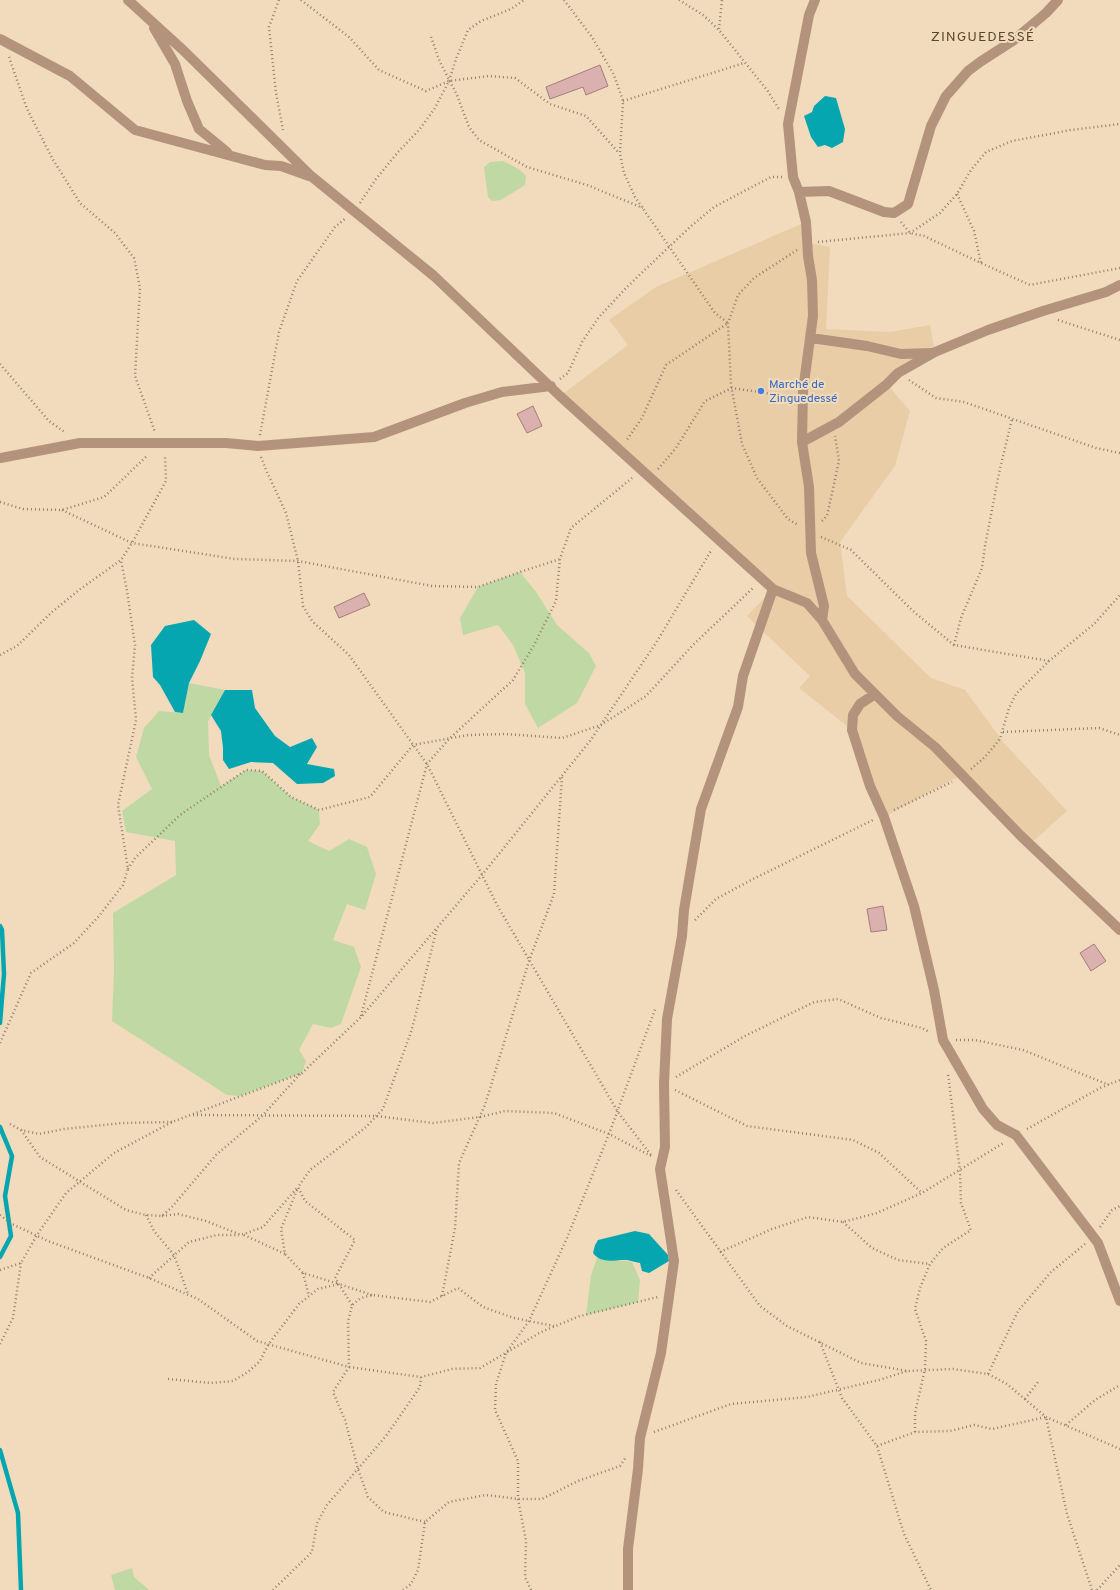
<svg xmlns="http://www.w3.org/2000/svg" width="1120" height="1590" viewBox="0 0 1120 1590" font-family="Overpass,sans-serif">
	<rect width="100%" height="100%" fill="#f1dbbc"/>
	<path fill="#e8cda7" d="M806,222L807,243L830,247L826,329L890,332L930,325L935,352L887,384L910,411L895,466L840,542L847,596L931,678L965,690L1004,743L1067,811L1030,844L963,774L884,817L852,730L799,688L810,676L747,616L772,590L560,396L628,345L609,320L656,287Z"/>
	<path fill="#c0d9a4" d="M503,161L519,169L526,176L525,185L501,200L492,201L488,197L484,167L490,162Z
		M520,572L536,592L557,625L589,653L596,666L577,703L538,728L525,704V673L513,645L498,625L463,635L460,618L478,587Z
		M189,683L225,690L208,721L209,755L221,786L246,770L262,771L291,797L319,810L320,824L308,841L329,851L349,839L367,847L376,874L365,910L347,904L333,940L354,947L361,967L341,1024L331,1028L313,1024L299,1050L306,1061L302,1073L239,1096L227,1095L112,1021L114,970L113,913L176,875L175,841L126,832L122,811L152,789L136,757L144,728L159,711L183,713Z
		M597,1258C609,1262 620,1259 632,1262L640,1280L638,1302L586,1315L591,1275Z
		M132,1568L134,1577L149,1590H115L111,1575Z"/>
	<path fill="#06a6b0" d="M825,96L836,98L845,129L843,142L832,148L825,145L818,147L811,137L804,116L812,112L814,106Z
		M194,620L211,634L200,661L189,683L183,713L175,712L160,685L153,677L151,645L165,626Z
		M225,690H252L255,708L275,736L290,747L312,738L317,747L307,764L334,769L335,776L323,783L297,784L273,763L251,762L229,769L223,760V748L221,731L211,715Z
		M635,1231L649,1234L668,1255L669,1261L649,1273L642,1271L640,1263C635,1262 631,1261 627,1260C615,1259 602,1265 593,1253L595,1245L598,1240Z"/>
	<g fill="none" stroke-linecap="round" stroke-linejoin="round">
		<path stroke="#06a6b0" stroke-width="4.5" d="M0,926L2,930L4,974L0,1023
			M0,1127L12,1156L5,1196L11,1236L0,1257
			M0,1450L18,1513L21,1590"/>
	</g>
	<path fill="#dab1af" stroke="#a47d7c" d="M600,65L608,86L586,95L583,87L550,99L546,87Z
		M533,406L542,426L527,433L517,414Z
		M364,593L370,605L339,618L334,607Z
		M883,906L887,930L871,932L867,909Z
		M1094,944L1106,961L1091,971L1080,953Z"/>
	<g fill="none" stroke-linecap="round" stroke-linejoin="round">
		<path stroke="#90816c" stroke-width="2.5" stroke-dasharray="1 3" stroke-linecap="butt" d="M279,0L269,27L276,93L283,130
			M301,0L349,37L379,70L426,91L449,81L489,76L515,78L550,104L586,116L619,153
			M564,0L592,37L614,75L623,101L620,154L624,173L635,197L715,313L728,323L666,365L642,418L626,441
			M679,0L703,15L719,30L767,90L779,109
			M719,29L722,0
			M431,37L440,62L457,95L469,127L479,140L527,167L587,185L643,208
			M9,57L27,109L52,158L80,203L115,233L134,258L140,288L135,376L155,432
			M623,101L744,63
			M957,194L974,231L981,263
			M360,203L376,179L398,152L419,130L435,108L449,81L456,59L468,30L481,21L511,9L524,0
			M901,222L910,233L924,236L981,263L1030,285L1120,268
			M818,242L910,233L940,213L957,194L971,170L986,152L1012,141L1071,130L1120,124
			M797,250L754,278L738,295L728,323L731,385L742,444L757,478L788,519L798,525
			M1058,320L1120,340
			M0,364L49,421L66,433
			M560,379L568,373L582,342L599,317L628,286L690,227L714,207L771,177H782
			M909,380L936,398L964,402L1096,448L1120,453
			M260,435L279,332L297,281L335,227L346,218
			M261,457L267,472L286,513L298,561L303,606L312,621L349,655L427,764L497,905L618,1112L651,1155
			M658,469L676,448L705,401L732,388L792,397
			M0,502L23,509L62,510L104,497L148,455
			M62,510L132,543L235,559L298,561L432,586L478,587L520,572L560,559
			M822,521L827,516L839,461L835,436
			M821,537L851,550L914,612L954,645L1049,661
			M954,645L961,618L982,568L985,546L999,473L1012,419
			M0,655L17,646L52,612L79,590L121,560L132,543L166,481L165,455
			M1003,732L1099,728L1120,735
			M971,769L985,757L1000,739L1009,708L1016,694L1049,661L1094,624L1120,595
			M894,810L952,782
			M128,869L135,858L180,815L246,770L262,771L291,797L319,810L370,797L413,745L468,735L505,734L562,738L601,725L646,696L693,645L754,587
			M695,920L716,899L755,878L873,820
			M361,1016L427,764L449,739L513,680L534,645L556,601L560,559L571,528L632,478
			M956,1040H975L1023,1050L1109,1085
			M0,1043L31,973L74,943L99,916L123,885L128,869L118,805L136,720L132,678L135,645L127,591L121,560
			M676,1077L745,1036L814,1002L838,999L881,1018L922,1028L929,1032
			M675,1090L747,1126L853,1140L879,1153L922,1193
			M193,1115L376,1116L433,1123L480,1117L505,1111L554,1113L609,1134L651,1156
			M10,1124L21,1130L39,1134L64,1129L123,1123L172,1122
			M1027,1129L1100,1088L1120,1080
			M21,1130L40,1157L126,1210L146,1215L162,1216L171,1208L216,1155L263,1115L301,1073
			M297,1190L281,1229L285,1254L303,1273L339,1284
			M676,1190L760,1306L787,1326L861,1363L908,1371L953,1369L988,1374L1007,1384L1046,1417L1120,1449
			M0,1215L10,1223L48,1241L149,1278L198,1299L257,1341L349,1367L421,1377L452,1369L480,1368L541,1332L580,1316L658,1297
			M146,1215L154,1231L174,1255L188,1294
			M162,1216L178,1214L206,1221L241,1235L263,1227L298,1187
			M843,1222L872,1248L898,1260L930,1264
			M1100,1227L1112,1210L1120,1206
			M244,1235L285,1254
			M720,1252L772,1229L808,1217L843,1222L877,1213L922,1193L1005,1142
			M0,1270L21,1263L37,1235L66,1193L114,1153L172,1122L302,1073L361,1017L482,875L590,741L656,643L712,549
			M303,1273L309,1296
			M149,1278L189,1242L217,1235H239
			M442,1296L455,1228L459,1163L485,1105L529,961L554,894L562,777
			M352,1305L335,1278L355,1240L305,1201L298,1187L310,1170L366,1127L383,1109L412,1029L437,928
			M820,1342L842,1398L877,1446L904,1534L931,1590
			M0,1344L13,1318L21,1263
			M988,1374L1018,1311L1051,1272L1085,1244
			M168,1379L211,1383L233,1381L248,1372L260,1361L268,1345L299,1304L318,1289L339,1284L372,1295
			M1025,1399L1038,1382
			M1066,1425L1095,1400L1120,1385
			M654,1432L731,1404L807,1397L879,1380L907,1371
			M915,1432V1413L925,1369L926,1341L915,1309L920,1288L930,1264L943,1248L971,1230L961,1203L960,1171L948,1074
			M877,1446L915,1432L950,1431L974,1425L992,1429L1046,1417L1067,1514L1092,1590
			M425,1522L384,1512L368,1497L358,1469L345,1420L333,1392L349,1367L348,1322L352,1305L361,1298L372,1295L430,1302L458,1288L483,1307L514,1318L554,1326
			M273,1590L312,1552L317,1523L327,1505L386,1436L420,1387L421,1377
			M403,1590L411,1584L418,1570L425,1522L449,1502L486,1495L518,1499H542L578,1481L620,1466L626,1457
			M531,1590L525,1577L526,1541L518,1499V1461L495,1410L496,1384L506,1353L529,1321L567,1238L609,1134L656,1007
			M1097,1590L1120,1565"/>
		<path stroke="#b3937c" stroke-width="10" d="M128,0L183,50L311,176L434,276L560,396L773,589L807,603L822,620L855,674L897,716L935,747L1021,836L1120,930
			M815,0L809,15L788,124L793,177L799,192L806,222L808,256L812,280L813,316L803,391L802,442L809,487L811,553L824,606L822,620
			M154,28L175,64L187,101L199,129L227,152
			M0,39L70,76L135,130L265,165L281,166L309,176
			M799,192L829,191L884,212L894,213L908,204L931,126L946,96L968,71L980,62L1014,40L1046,13L1058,0
			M811,338L867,346L901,354L931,353
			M802,442L839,422L886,385L898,373L935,352L988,330L1043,311L1106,292L1120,285
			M0,458L80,443H226L258,446L374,437L465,403L502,392L551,386
			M875,694L860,704L853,715L852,730L870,786L884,817L914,906L934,990L943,1040L983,1109L997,1125L1016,1135L1098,1243L1120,1301
			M628,1590V1549L638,1469L640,1438L661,1353L674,1261L660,1169L665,1147L664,1084L667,1019L682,936L684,910L701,809L738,707L743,676L773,589"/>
	</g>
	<circle fill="#3f7fe0" stroke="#f1dbbc" stroke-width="1.5" cx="761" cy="391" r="4"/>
	<g text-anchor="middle" stroke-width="4" stroke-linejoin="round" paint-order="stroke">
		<g font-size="12" fill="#366cbe" stroke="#f1dbbc" text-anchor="start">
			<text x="769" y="388">Marché de<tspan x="769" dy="14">Zinguedessé</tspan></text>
		</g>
		<g font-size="14" letter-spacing="1" fill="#5b492e" stroke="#f1dbbc">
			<text x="983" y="41">ZINGUEDESSÉ</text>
		</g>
	</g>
</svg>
